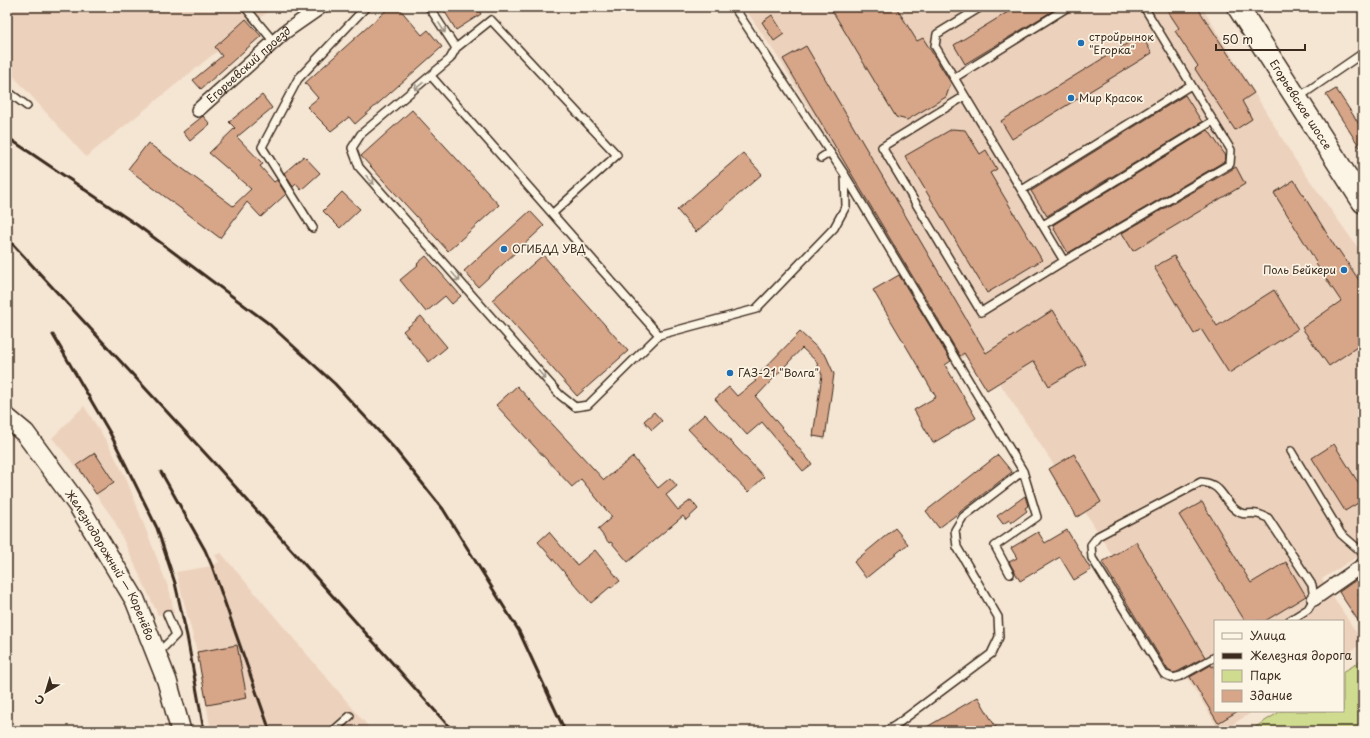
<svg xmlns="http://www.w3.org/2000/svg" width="1370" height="738" viewBox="0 0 1370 738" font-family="'Playpen Sans',sans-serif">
	<rect width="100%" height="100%" fill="#f5e5d3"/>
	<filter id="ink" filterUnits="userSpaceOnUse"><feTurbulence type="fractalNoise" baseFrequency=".025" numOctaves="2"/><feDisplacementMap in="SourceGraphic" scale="8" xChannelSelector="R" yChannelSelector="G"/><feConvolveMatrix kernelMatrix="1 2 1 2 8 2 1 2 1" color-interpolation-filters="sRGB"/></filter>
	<g filter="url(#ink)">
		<path fill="#ecd2bd" d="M7,7H271L268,12L251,24L86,157L7,69Z
			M744,7H1202L1294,158L1363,255V553L1322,579L1363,643L1343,656V621H1215V711H1254L1222,731H1220L1091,521L977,349L959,360L781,62Z
			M84,406L107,442L126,478L170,592L174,613L158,615L114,520L74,464L52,438Z
			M221,553L372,731H211L197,652L176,572L212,566L219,562L215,555Z"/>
		<path fill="#cfdc90" stroke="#858357" d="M1363,660V731H1249L1281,711H1343V672Z"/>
		<path fill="#d7a689" stroke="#3b2a1e" d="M390,7H398L422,35L428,30L442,47L355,124L349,117L331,131L307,107L318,98L305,83Z
			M442,7H477L481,14L456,30Z
			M830,7H896L917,41L923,38L951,83L946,97L907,120L896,117Z
			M1016,7H1059L965,64L954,45Z
			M1165,7H1197L1254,93L1242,101L1252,119L1235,130L1195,69L1198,66L1175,31L1179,28Z
			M772,15L784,34L774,41L762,22Z
			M246,19L261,36L201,89L193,80L222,56L215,47Z
			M1141,35L1152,53L1012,139L1001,121Z
			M806,46L986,353L1053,310L1086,364L1049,386L1034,361L987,390L964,353L960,356L783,59Z
			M1336,89L1363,130V152L1326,95Z
			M262,95L272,108L237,137L263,164L260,166L274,182L277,180L286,194L261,217L247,202L220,238L128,169L148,143L233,206L251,189L209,153L235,128L229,122Z
			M1185,95L1202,122L1047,216L1031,191Z
			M412,110L499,205L448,251L361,156Z
			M203,116L210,124L190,141L183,132Z
			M952,129L965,130L980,154L986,150L997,169L990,173L1042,260L987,293L905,156Z
			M1208,130L1209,131L1226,156L1225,161L1068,253L1054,229L1055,228L1053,225Z
			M743,153L762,174L696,232L677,210Z
			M304,156L320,173L301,190L296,184L293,187L284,173Z
			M1236,167L1245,184L1133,251L1122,233Z
			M1294,180L1337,250L1338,249L1363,286V343L1329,366L1302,328L1341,301L1316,264L1317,263L1274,193Z
			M342,192L360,209L340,228L323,211Z
			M530,211L544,226L478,287L464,271Z
			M543,255L628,351L577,396L492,300Z
			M426,256L461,296L452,304L445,296L426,312L400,280L418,265L417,264Z
			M1174,256L1217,326L1274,290L1298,329L1229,373L1201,329L1194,334L1154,267Z
			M899,275L951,361L945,365L976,418L933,443L914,410L936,397L873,290Z
			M421,316L447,347L429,362L403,331Z
			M800,332L826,356L834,374L825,438L813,436L822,375L816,361L802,348L756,397L812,464L803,471L762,422L747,435L715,399L729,387L737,396L756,381L754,379Z
			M517,386L604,480L633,457L658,488L670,478L677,486L666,495L678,510L691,500L698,509L686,520L683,516L628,562L611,542L609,543L598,529L612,517L581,479L572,487L496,405Z
			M654,412L662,421L652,430L644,421Z
			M705,414L764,477L748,492L688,429Z
			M1334,444L1363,490V500L1345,511L1312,458Z
			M95,453L114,482L96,494L77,465Z
			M1074,454L1101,502L1077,517L1049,469Z
			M998,455L1012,472L939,528L926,511Z
			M1025,496L1028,506L1025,508L1027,511L1011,523L1009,520L1003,524L997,516Z
			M1202,502L1251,583L1286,562L1306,596L1265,621H1245L1179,515Z
			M895,528L908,544L866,578L854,562Z
			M1067,530L1091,570L1074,580L1060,557L1020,581L1009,562L1017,558L1011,548L1038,532L1045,543Z
			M549,532L577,565L595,550L620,581L611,588L610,587L591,603L538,542Z
			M1136,542L1205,657L1177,672L1173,673L1168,670L1102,562Z
			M1363,575V591L1358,594L1363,601V628L1339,592Z
			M237,645L247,698L207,705L197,652Z
			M1211,665L1212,667L1215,665V711H1238L1218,723L1190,677Z
			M978,697L998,731H920Z"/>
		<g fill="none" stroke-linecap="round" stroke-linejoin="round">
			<defs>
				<path id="service" d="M245,7L274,42
					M429,7L456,48
					M734,7L845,175L1023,471L1037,517L995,546L1010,574
					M981,7L937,34L935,46L1064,261L1230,164L1231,150L1144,7
					M431,76L659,335
					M954,78L1068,7
					M7,91L27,106
					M965,96L882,147L981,312L1064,261
					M1299,97L1363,53
					M821,158L830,152
					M1022,190L1191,85
					M553,213L617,155L491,20L456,48L450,59L361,134L352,148L359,167L560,395L575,407L588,405L659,335L756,309L834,228L846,206L845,175
					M1043,225L1213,121
					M313,228L262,147L298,79L366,7
					M1291,451L1341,534L1363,553
					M158,653L176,635L167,614
					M1215,657L1181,676L1173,678L1164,674L1092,558L1091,545L1098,536L1201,482C1223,484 1222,500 1236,510C1245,517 1247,512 1257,514C1260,514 1265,517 1268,518L1312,585L1314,599L1308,609L1289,621
					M333,731L350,716
					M886,731L896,725L991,654L999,637L998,617L957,547L955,530L963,517L1023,471"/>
				<g id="minor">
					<path id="s1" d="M198,110L285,32L321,7"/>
					<path d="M1314,599L1363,565"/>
				</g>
				<g id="secondary">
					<path id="s2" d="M7,418L25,433L78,505L135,600L167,681L181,731"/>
				</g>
				<g id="primary">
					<path id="s3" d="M1238,7L1363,202"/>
				</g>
			</defs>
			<use href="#service" stroke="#3b2a1e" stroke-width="10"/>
			<use href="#minor" stroke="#3b2a1e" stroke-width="16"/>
			<use href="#secondary" stroke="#3b2a1e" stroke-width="22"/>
			<use href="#primary" stroke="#3b2a1e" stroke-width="24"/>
			<use href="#service" stroke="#fcf5e5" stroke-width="7"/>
			<use href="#minor" stroke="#fcf5e5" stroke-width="13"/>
			<use href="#secondary" stroke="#fcf5e5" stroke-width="19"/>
			<use href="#primary" stroke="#fcf5e5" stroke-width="21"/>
			<path stroke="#3b2a1e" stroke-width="3" d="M7,137L137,225L268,323L335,384L394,448L443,509L519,631L565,731
				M7,238L215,464L453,731
				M53,335L110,433L157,528L175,583L187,636L204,731
				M161,472L205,550L212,566L270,731"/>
		</g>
		<defs><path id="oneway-shaft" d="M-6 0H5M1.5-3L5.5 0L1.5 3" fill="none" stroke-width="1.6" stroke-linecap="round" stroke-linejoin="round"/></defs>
		<g stroke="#9c9082">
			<use href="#oneway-shaft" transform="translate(442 28) rotate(58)"/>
			<use href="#oneway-shaft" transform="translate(419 86) rotate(140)"/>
			<use href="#oneway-shaft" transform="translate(370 180) rotate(48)"/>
			<use href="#oneway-shaft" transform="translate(456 277) rotate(48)"/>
			<use href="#oneway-shaft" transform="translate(542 375) rotate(49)"/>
		</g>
	</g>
	<g fill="#1f6fb2" stroke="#fcf5e5" stroke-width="1.5">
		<circle cx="1081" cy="43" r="4"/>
		<circle cx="1071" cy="98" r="4"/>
		<circle cx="504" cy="249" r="4"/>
		<circle cx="1344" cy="270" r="4"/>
		<circle cx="730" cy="373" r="4"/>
	</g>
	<g text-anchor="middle" stroke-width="3.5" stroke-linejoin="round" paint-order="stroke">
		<g font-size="11" fill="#3b2a1e" stroke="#fcf5e5" text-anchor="start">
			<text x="1089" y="41">стройрынок<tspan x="1089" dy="13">"Егорка"</tspan></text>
			<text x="1079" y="102">Мир Красок</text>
			<text x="512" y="253">ОГИБДД УВД</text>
			<text x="1336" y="274" text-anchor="end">Поль Бейкери</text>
			<text x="738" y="377">ГАЗ-21 "Волга"</text>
		</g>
		<g font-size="11" fill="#3b2a1e" stroke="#fcf5e5">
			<text dy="4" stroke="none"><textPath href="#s1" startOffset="68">Егорьевский проезд</textPath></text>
			<text dy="4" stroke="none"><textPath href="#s3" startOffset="116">Егорьевское шоссе</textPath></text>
			<text dy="4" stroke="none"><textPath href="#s2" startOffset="181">Железнодорожный — Коренёво</textPath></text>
		</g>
	</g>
	<rect width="1370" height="738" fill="none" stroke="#fcf5e5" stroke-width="24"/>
	<rect x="12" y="12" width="1346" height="714" fill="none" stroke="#3b2a1e" stroke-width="1.5" filter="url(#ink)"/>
	<rect x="1214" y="620" width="130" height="92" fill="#fcf5e5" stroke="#afa495"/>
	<rect x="1222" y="633" width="20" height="6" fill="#fcf5e5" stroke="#afa495"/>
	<text x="1250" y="640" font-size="12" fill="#3b2a1e">Улица</text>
	<rect x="1222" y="653" width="20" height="6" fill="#3b2a1e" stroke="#afa495"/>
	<text x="1250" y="660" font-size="12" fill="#3b2a1e">Железная дорога</text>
	<rect x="1222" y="670" width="20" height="12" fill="#cfdc90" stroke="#afa495"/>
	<text x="1250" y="680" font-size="12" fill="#3b2a1e">Парк</text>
	<rect x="1222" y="690" width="20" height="12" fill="#d7a689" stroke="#afa495"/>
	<text x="1250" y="700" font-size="12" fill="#3b2a1e">Здание</text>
	<g transform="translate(46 692) rotate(218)" stroke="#fcf5e5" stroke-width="3" paint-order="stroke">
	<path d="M0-3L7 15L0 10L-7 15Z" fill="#3b2a1e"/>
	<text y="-6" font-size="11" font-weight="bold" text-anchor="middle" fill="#3b2a1e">С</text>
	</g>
	<path d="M1216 44v6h89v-6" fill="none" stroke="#3b2a1e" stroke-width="2"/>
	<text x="1222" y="44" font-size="12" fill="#3b2a1e" stroke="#fcf5e5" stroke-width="3" paint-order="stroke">50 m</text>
</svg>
